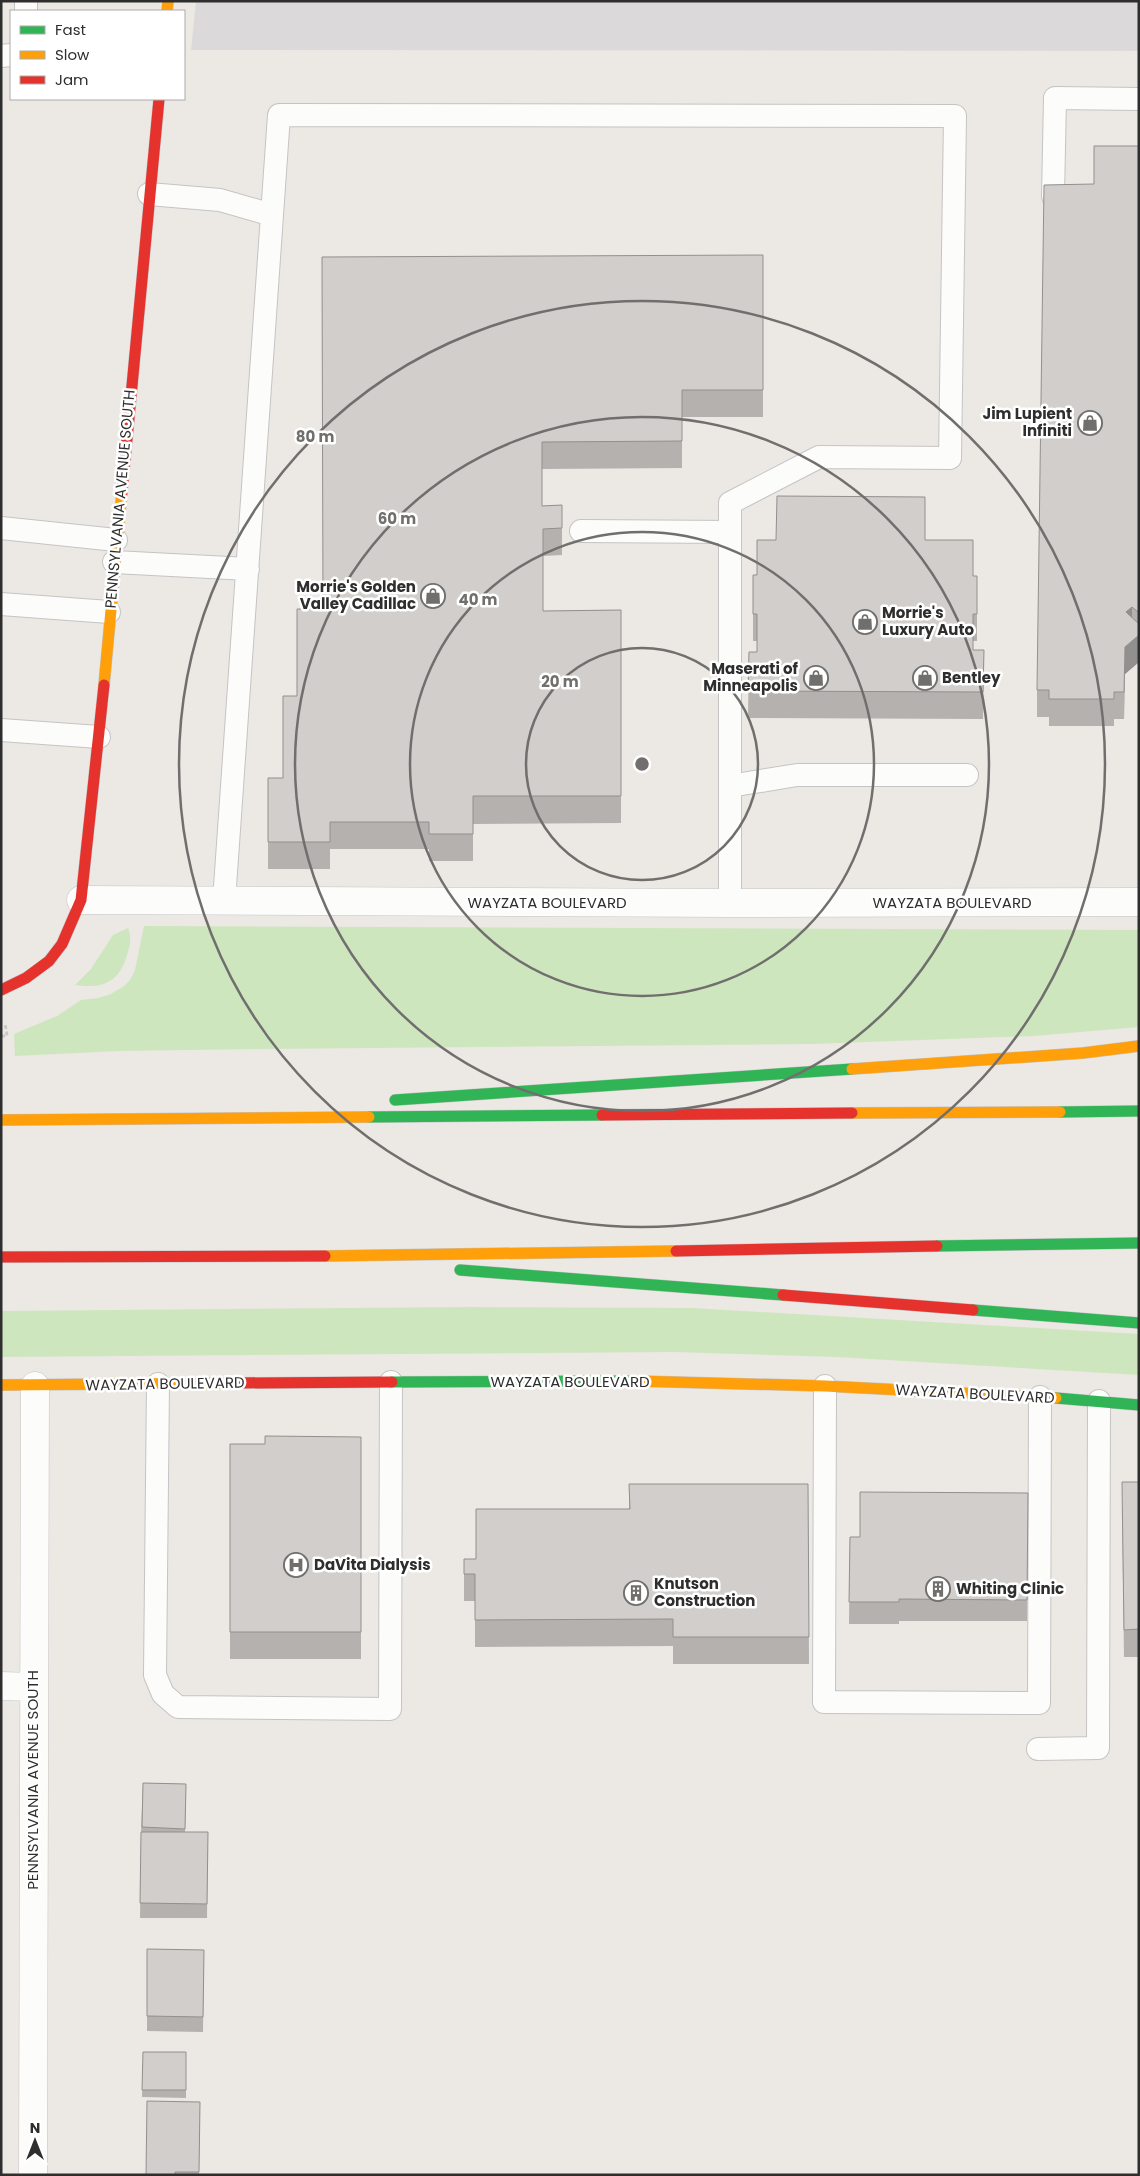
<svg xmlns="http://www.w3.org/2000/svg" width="1140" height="2176" viewBox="0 0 1140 2176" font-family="Poppins,sans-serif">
	<rect width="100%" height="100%" fill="#ece8e4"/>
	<path fill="#dcd9db" d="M196,1H1139V51L191,50Z"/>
	<path fill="#cee6be" d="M144,926L1139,930V1027L1034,1036L812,1044L264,1049L118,1051L15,1056L14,1034L57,1016L81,1000L98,998L111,994L124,986L130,980L135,970Z
		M128,928C132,938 130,946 127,955C119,983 102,989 75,985L91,969L113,935Z
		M469,1307L692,1308L1139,1334V1375L837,1357L673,1352L1,1357V1311Z"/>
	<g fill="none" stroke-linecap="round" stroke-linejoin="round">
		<defs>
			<path id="lane" d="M26,1V11
				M1,56L11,55
				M149,194L220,200L272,215
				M1053,196L1055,98L1139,99
				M1,528L116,540
				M581,531L730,532
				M114,562L248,569
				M1,604L109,612
				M1,730L99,737
				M730,786L797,775H967
				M224,901L279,115L955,116L950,458L819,457L730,503V903
				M158,1384L155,1675L163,1694L178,1707L390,1709L391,1382
				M825,1386L824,1702L1039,1703L1040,1397
				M1038,1749L1098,1748L1099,1401"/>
			<path id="street" d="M81,900L730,903L1139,902
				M1,1686L33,1687
				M33,2175L35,1386"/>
			<path id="fast" d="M395,1100L852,1069
				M1060,1112L1139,1111
				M369,1117L602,1115
				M937,1246L1139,1243
				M460,1270L783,1295
				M973,1310L1139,1323
				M392,1382L635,1381
				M1056,1398L1139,1405"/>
			<path id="slow" d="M167,11L168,1
				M104,685L122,492
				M852,1069L1083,1053L1139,1046
				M852,1113L1060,1112
				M1,1120L369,1117
				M325,1256L676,1251
				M635,1381L825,1386L1056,1398
				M1,1385L236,1383"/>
			<path id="jam" d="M122,492L159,99
				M1,990L26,978L49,961L62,944L81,900L104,685
				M602,1115L852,1113
				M676,1251L937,1246
				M1,1257L325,1256
				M783,1295L973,1310
				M236,1383L392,1382"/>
		</defs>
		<use href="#lane" stroke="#c5c4c5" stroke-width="24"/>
		<use href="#street" stroke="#c5c4c5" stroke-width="29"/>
		<use href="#fast" stroke="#c5c4c5" stroke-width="12"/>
		<use href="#slow" stroke="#c5c4c5" stroke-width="12"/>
		<use href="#jam" stroke="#c5c4c5" stroke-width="12"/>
		<path stroke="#c9c9c8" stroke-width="3" stroke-dasharray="4 2.5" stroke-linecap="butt" d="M1,1036H7L5,1023"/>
		<use href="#lane" stroke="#fcfcfb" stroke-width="22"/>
		<use href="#street" stroke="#fcfcfb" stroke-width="28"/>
		<use href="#fast" stroke="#30b455" stroke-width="11"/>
		<use href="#slow" stroke="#ff9f0a" stroke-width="11"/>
		<use href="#jam" stroke="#e5322d" stroke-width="11"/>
	</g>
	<path fill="#b4b1af" d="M1139,146V662L1125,674L1124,719H1114V726H1049V717H1037V690L1094,184Z
		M763,255V417H682V468L542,469V506L562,505V555L543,556V611L621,610V823L473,824V861H429V849H330V869H268V778H283L297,696L323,609Z
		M925,540L973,576L977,604V641H973V650H984L983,719L748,718L749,652H757V641H753V575H757Z
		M361,1437V1659H230V1444H265Z
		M1139,1482V1657H1124L1122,1509Z
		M629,1484H808L809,1664H673V1646L475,1647V1601H464V1559H476L629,1509Z
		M1028,1493L1027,1621H899V1624H849L850,1537H860Z
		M143,1783L186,1784L185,1832H208L207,1918H140L141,1832Z
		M147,1949L204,1950L203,2032L147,2031Z
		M143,2052H186V2098L142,2097Z
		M200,2102L199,2175H146Z"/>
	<path fill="#92908e" d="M1132,607V634L1126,612Z
		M1139,611V662L1125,674L1124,719L1125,647L1138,636V612Z"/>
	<path fill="#d1cecb" stroke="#92908e" d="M1094,146H1139V611L1138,612L1132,607L1126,612L1139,624V635L1125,647L1124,692H1114V699H1049V690H1037L1044,185L1094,184Z
		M763,255V390H682V441L542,442V506L562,505V528L543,529V611L621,610V796H473V834H429V822H330V842H268V778H283V696H297V609H323L322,257Z
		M777,496L925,497V540H973V576H977V614H973V650H984L983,692L748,691L749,652H757V614H753V575H757V540H776Z
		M265,1436L361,1437V1632H230V1444H265Z
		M1122,1482H1139V1629L1124,1630Z
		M629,1484H808L809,1637H673V1619L475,1620V1574H464V1559H476V1509H630Z
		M860,1492L1028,1493L1027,1600L899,1599V1602H849L850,1537H860Z
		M143,1783L186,1784L185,1829L142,1827Z
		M141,1832H208L207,1904L140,1903Z
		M147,1949L204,1950L203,2017L147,2016Z
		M143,2052H186V2090H142Z
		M147,2101L200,2102L199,2172H175V2175H146Z"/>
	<g fill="none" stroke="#706f6e" stroke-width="2.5">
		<circle cx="642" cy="764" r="116"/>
		<circle cx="642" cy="764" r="232"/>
		<circle cx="642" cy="764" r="347"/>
		<circle cx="642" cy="764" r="463"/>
	</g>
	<defs>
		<symbol id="shop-ring" viewBox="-11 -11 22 22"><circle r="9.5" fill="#fff" stroke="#706f6e" stroke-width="1.5"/><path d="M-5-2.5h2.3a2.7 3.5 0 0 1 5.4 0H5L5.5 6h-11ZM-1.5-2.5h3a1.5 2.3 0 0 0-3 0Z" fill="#706f6e"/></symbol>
		<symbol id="hospital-ring" viewBox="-11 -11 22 22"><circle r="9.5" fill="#fff" stroke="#706f6e" stroke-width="1.5"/><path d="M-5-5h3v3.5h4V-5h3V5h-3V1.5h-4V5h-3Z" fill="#706f6e"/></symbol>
		<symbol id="building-ring" viewBox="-11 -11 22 22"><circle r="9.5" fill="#fff" stroke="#706f6e" stroke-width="1.5"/><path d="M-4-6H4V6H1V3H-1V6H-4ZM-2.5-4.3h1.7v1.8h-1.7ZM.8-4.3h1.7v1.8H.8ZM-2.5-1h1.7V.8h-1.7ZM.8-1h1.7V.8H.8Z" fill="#706f6e"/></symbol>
	</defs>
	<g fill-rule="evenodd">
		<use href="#shop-ring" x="1076" y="409" width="28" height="28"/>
		<use href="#shop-ring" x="419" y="582" width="28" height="28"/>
		<use href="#shop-ring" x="851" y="608" width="28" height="28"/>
		<use href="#shop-ring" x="802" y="664" width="28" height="28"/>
		<use href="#shop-ring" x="911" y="664" width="28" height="28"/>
		<use href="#hospital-ring" x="282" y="1551" width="28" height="28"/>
		<use href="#building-ring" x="924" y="1575" width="28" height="28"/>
		<use href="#building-ring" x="622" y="1579" width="28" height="28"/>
	</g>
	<g text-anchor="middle" stroke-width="5" stroke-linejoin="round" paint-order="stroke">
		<g font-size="15" font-weight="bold" fill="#2e2e2e" stroke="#fff" text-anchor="start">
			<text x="1072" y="419" text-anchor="end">Jim Lupient<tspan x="1072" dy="17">Infiniti</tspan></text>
			<text x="416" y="592" text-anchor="end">Morrie's Golden<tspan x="416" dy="17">Valley Cadillac</tspan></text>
			<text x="882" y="618">Morrie's<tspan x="882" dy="17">Luxury Auto</tspan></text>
			<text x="798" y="674" text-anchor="end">Maserati of<tspan x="798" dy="17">Minneapolis</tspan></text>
			<text x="942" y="683">Bentley</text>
			<text x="314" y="1570">DaVita Dialysis</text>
			<text x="654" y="1589">Knutson<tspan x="654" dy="17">Construction</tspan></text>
			<text x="956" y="1594">Whiting Clinic</text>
		</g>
		<g font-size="15" fill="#2e2e2e" stroke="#fff">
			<text transform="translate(120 499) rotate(-85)" y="5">PENNSYLVANIA AVENUE SOUTH</text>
			<text x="547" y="908">WAYZATA BOULEVARD</text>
			<text x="952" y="908">WAYZATA BOULEVARD</text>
			<text x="570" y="1387">WAYZATA BOULEVARD</text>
			<text transform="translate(165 1384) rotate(-1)" y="5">WAYZATA BOULEVARD</text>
			<text transform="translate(975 1394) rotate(3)" y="5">WAYZATA BOULEVARD</text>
			<text transform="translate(33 1780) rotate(-90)" y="5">PENNSYLVANIA AVENUE SOUTH</text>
		</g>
	</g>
	<circle cx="642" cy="764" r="8" fill="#706f6e" stroke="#fff" stroke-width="2.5"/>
	<g font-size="15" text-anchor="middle" font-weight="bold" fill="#706f6e" stroke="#fff" stroke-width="5" stroke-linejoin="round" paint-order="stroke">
		<text x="315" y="442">80 m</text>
		<text x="397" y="524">60 m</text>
		<text x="478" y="605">40 m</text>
		<text x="560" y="687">20 m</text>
	</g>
	<rect width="1140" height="2176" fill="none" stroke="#2e2e2e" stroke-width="5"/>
	<rect x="10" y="10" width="175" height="90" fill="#ffffff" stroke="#ababab"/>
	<rect x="20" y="26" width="25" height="8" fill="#30b455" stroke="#ababab"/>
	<text x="55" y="35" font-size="15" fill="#2e2e2e">Fast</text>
	<rect x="20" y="51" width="25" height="8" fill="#ff9f0a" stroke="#ababab"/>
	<text x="55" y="60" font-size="15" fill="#2e2e2e">Slow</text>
	<rect x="20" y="76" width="25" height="8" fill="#e5322d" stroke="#ababab"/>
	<text x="55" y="85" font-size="15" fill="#2e2e2e">Jam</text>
	<g transform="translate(35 2141)" stroke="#ffffff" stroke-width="4" paint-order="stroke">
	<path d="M0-4L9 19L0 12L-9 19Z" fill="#2e2e2e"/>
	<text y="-8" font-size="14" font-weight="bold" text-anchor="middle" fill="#2e2e2e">N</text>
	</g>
</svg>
